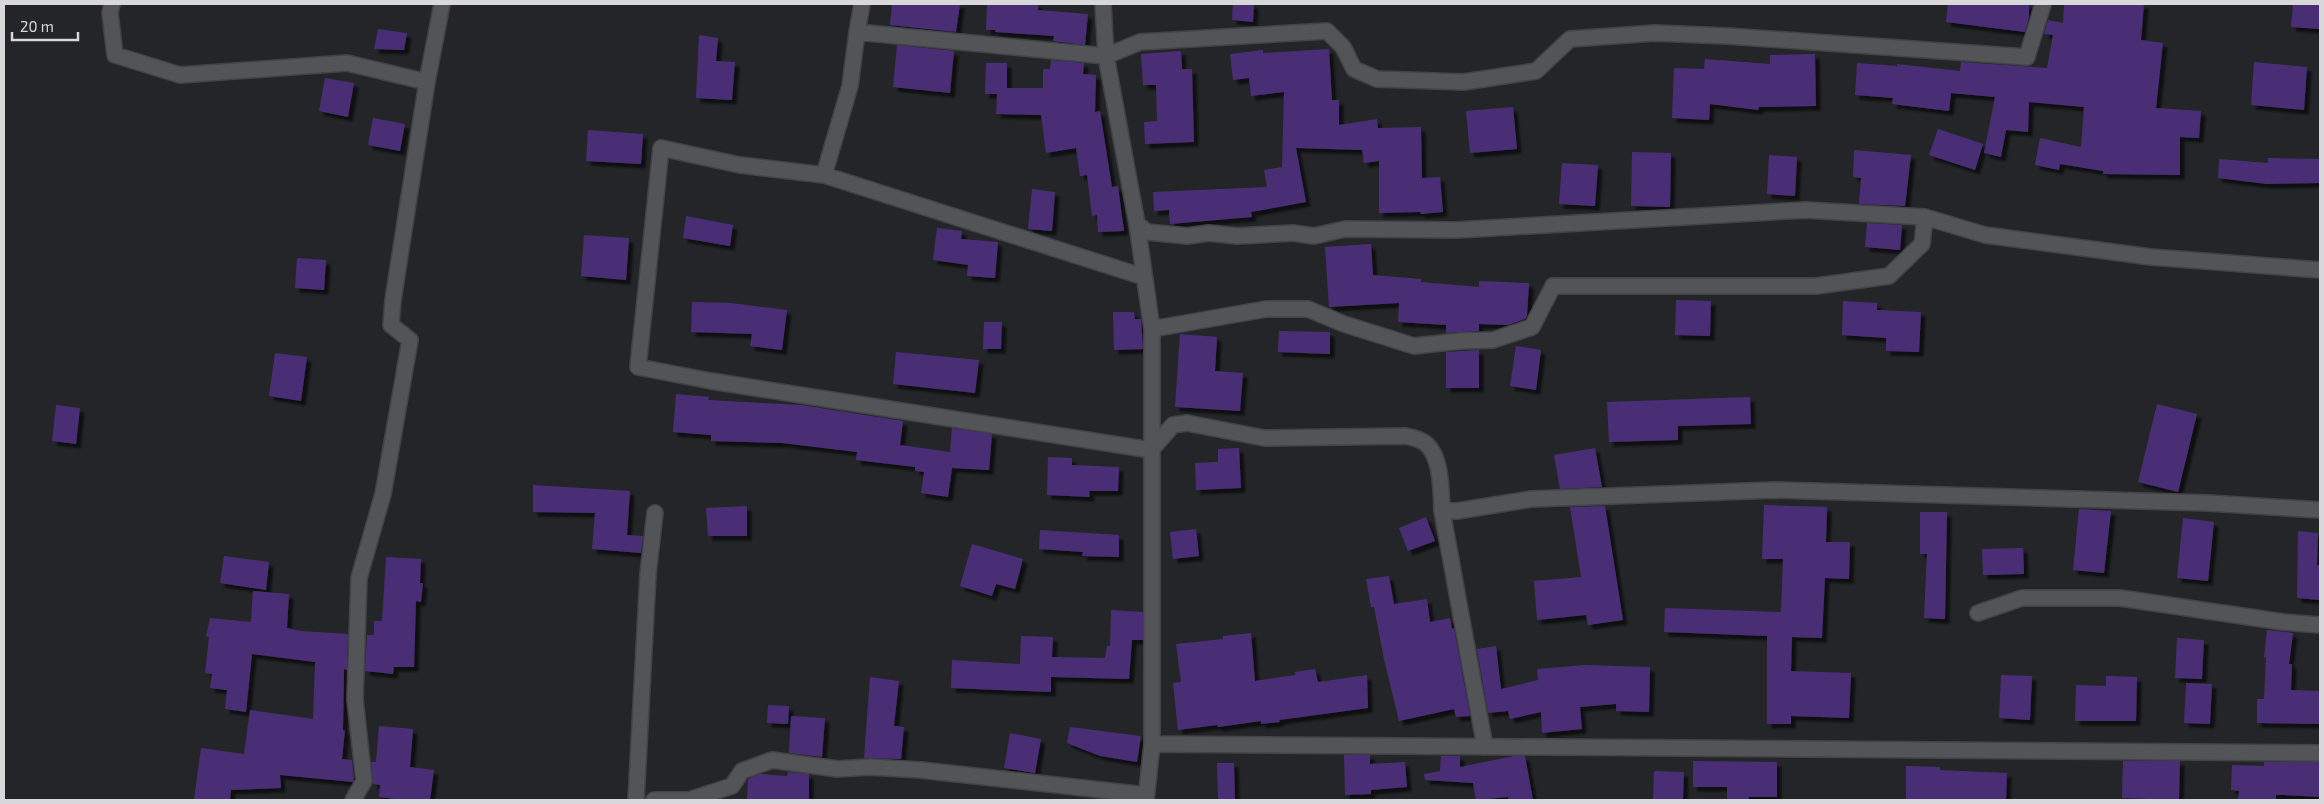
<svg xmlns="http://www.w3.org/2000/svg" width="2324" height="804" viewBox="0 0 2324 804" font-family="'Exo 2',sans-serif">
	<defs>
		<filter id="shadow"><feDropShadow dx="4.5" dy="4.5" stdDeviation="1" flood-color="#0009"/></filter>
	</defs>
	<rect width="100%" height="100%" fill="#242528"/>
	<path fill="#492f74" filter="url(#shadow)" d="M892,4H960L956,32L890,25Z
		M987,4H1038V10L1088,14L1085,45L1053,41L1054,36L995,32V30H986Z
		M1233,4H1254L1253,22L1232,20Z
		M1948,4H2029V17L2025,32L1946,22Z
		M2064,4H2144L2141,40L2163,43L2156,108L2201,111L2199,138L2180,137V175L2103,174V171L2060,164L2059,170L2035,165L2040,138L2081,147L2084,107L2029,102L2028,132L2006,130L2001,157L1984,153L1995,97L1951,93L1949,111L1892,104L1893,98L1855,95L1857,63L1897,66V64L1960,71L1961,62L2047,68L2053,35L2044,34L2048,20L2063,23Z
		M2293,4H2320V29L2291,27Z
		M378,29L407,33L404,50L374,49Z
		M699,35L718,38L716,61L735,62L732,100L696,98Z
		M897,45L954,51L950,93L893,87Z
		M1329,49L1332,100H1339V125L1377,119L1378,128L1421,127L1422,178L1440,177L1443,212L1421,214L1420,212L1379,213V161L1364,163L1362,150L1296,148L1306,202L1251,212L1252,217L1170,224L1169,210L1154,211L1153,192L1267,187L1264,170L1282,167L1284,92L1251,96L1249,78L1233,80L1230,54L1263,50V53Z
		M1181,51L1182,69H1192L1194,142L1145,144L1144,122L1157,121L1156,85H1143L1141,54Z
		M1815,54L1816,106L1759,107L1758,110L1710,104L1709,120L1672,118L1674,68L1704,69L1705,59L1770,64V55Z
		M1051,60L1084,63L1083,74L1096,75L1095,112L1100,111L1112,187L1118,186L1124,231L1098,232L1097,215L1092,216L1087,175L1080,176L1076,148L1046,153L1041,115L996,114L997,94H985L986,63H1007V88H1043V69H1050Z
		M2254,62L2307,67L2304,110L2251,105Z
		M325,78L354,83L348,117L319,111Z
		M1513,107L1517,149L1470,153L1466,111Z
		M373,118L405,124L400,151L368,145Z
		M1938,129L1983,144L1975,170L1929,155Z
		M588,130L643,134L641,164L586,161Z
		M1854,150L1911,155L1905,206L1859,204L1861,178L1853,177Z
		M1632,152L1671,153L1670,207L1631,206Z
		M1769,155L1797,157L1795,196L1767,194Z
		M2268,158L2320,159V183L2267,184L2218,178L2219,159L2268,163Z
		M1562,163L1598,165L1595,206L1559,204Z
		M1032,189L1055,192L1052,231L1028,229Z
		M686,216L733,225L730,246L683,238Z
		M1867,223L1902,225L1900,250L1865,247Z
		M937,228L962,231L961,239L998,242L995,278L967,276L968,265L933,260Z
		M584,235L629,238L626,280L581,276Z
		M1371,244L1373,275L1421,279V282L1479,287V281L1529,283L1527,316L1525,319L1508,325L1479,324V331L1446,333V325L1398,322L1399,303L1329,307L1325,247Z
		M297,258L326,260L324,290L295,288Z
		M1676,300L1711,301L1710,336L1675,335Z
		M1843,301L1877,303V310L1921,312L1919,352L1886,351V338L1842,335Z
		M692,302L731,303L787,310L782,350L750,346L752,334L691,332Z
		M1113,312H1134L1135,319H1141L1143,349L1114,350Z
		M984,322H1002L1001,349H983Z
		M1279,331L1330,332V354L1278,352Z
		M1180,334L1217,337L1215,371L1243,373L1240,411L1175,407Z
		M1516,346L1541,350L1536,390L1510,386Z
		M1479,350V388H1446V352Z
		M896,352L979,360L975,393L893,384Z
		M275,353L307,357L301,401L269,396Z
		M676,394L709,397L708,400L801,405L903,421L900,445L950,452L952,428L992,434L989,470L952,468L948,497L921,493L924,472L915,471V467L856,460L857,452L782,443L711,441V435L673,432Z
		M1750,397L1751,424L1678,426V440L1609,442L1607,402Z
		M2157,404L2197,414L2178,492L2138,482Z
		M56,405L80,408L76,444L52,441Z
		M1239,448L1241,488L1196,490L1195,463L1218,462V449Z
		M1595,448L1602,487L1560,489L1554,455Z
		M1048,457L1072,458V465L1119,467L1118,491H1089L1090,497L1047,495Z
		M533,485L630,491L627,535L643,536L641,553L592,549L595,513L533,512Z
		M1764,505L1827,507L1826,542H1850L1849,579L1825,578L1822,638L1792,637L1791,671L1851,673L1849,718L1791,716V724H1767V636L1664,632L1665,608L1781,612L1783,559H1762Z
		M747,506V536H708L706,508Z
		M1605,506L1623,620L1588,625L1586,615L1537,620L1534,581L1581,577L1570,507Z
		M2079,509L2111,511L2104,573L2073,570Z
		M1920,512H1947L1945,619L1924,618L1927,554H1920Z
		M1426,517L1435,541L1408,551L1399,528Z
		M2183,518L2214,522L2208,581L2177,578Z
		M1196,529L1199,556L1173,559L1170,532Z
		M1040,530L1119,535V557L1082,556L1083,552L1039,549Z
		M2298,531L2318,533L2317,565H2320V600L2297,598Z
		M972,544L1023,559L1015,589L996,584L992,596L960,586Z
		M2023,548L2024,574L1983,575L1982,549Z
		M224,556L269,562L266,590L220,583Z
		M386,557L421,559L420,583H423L421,602L416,601L414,667H394L393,674L365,671L367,635H374V621H382Z
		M1389,576L1394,604L1427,599L1430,622L1450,618L1452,629L1454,628L1470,716L1456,717L1454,709L1399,721L1384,659L1374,607H1371L1366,579Z
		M253,591L289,594L287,628L301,631L348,634L347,670L344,669L343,730H345L342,759L352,760L354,779L353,782L280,775L281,788L231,790L230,800H194L201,748L244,754L250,710L313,719L315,662L252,654L246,712L225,709L227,690L210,688L212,674L205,673L209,637L206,636L210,618L251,622Z
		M1111,610L1143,612V640H1132L1129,679L1051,677V692L951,688L952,660L1020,664L1021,636L1053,637L1052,657L1105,658L1107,646H1110Z
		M2267,630L2293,633L2289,664H2292L2291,690L2320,691V724L2257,723V699H2264L2266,658L2264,657Z
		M1251,633L1255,681L1295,675V672L1315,669L1318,682L1367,675L1368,708L1279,720L1280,722L1261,724V721L1218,727L1217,725L1178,730L1173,683L1181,682L1176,644L1223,639V636Z
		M2177,638L2204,640L2202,679L2175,678Z
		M1496,646L1501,689L1538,680L1537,669L1585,665L1650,667L1649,712L1616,711V704L1580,707L1582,729L1542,733L1541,712L1510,719L1508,711L1488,713L1477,649Z
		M2001,675L2032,676L2030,720L1999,718Z
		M2106,676L2137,677L2136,721H2075L2076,685L2106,686Z
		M870,677L899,681L894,726L904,727L901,759L864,758Z
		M2186,683L2212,684L2210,724L2184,723Z
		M768,705L789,706L788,724L767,723Z
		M791,716L825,718L822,757L789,753Z
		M379,726L413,729L410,767L434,770L430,800H403L379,797L380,785L373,784L371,762H376Z
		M1070,727L1141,736L1137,762L1100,756L1067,743Z
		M1010,733L1041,739L1035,773L1004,768Z
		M1344,755H1370V764L1405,762L1407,787L1371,790V794L1345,795Z
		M1441,756H1460V767L1514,756H1525L1533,800H1508V797L1476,800L1473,783L1425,780L1424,774L1440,771Z
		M1693,761L1777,762V797H1749L1748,800H1727V787H1693Z
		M2123,761H2180L2179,800L2122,798Z
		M2264,762H2320V797L2283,795H2276V800H2238L2239,791L2231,790L2232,765L2264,766Z
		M1217,763H1234L1235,800H1218Z
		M1906,766L1940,767V770L2007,773L2006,800H1906Z
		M1654,771L1684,772L1683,800H1653Z
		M788,772L809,774V800H747L748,779L760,774L787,776Z"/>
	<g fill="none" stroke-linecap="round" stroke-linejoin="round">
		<defs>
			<path id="minor" d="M112,4L110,13L115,55L180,75L347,63L427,82
				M862,4L857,32L1106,56L1140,42L1327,31L1343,47L1354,69L1377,79L1464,82L1536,71L1570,39L1655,33L1727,36L2027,57L2043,4
				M1103,4L1106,56L1137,224L1152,329V744L1146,800
				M857,32L850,86L824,175L740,165L661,148L638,367L711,381L1151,450L1173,425L1187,423L1264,438L1406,436C1412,438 1420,439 1425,443C1442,456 1441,492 1442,511H1457L1531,499L1775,490L2208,503L2320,510
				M824,175L1144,277
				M1137,224L1147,232L1187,236L1209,233L1237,236L1293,233L1314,236L1345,229L1456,230L1806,210L1925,217L1985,235L2151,257L2320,270
				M1152,329L1266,309H1308L1344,324L1414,346L1460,341L1493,340L1532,327L1553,286H1816L1889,276L1922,244L1925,217
				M1442,511L1485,747
				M1978,613L2022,598H2120L2283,622L2320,625
				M1152,744L2320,753
				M353,800L364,781L355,699L359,578L383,494L410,340L391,325L393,300L427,82L442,4
				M636,800L648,574L655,513
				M654,800H689L732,786L742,771L772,760L838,769L870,767L921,770L1146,795"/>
		</defs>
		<use href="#minor" stroke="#424345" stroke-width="18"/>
		<use href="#minor" stroke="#535457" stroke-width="15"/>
	</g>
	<rect width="2324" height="804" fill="none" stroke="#d8d8da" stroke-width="10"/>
	<path d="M12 32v8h66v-8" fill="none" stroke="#d8d8da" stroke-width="2.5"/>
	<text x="20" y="32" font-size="15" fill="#d8d8da" stroke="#242528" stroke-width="4" paint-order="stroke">20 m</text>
</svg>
